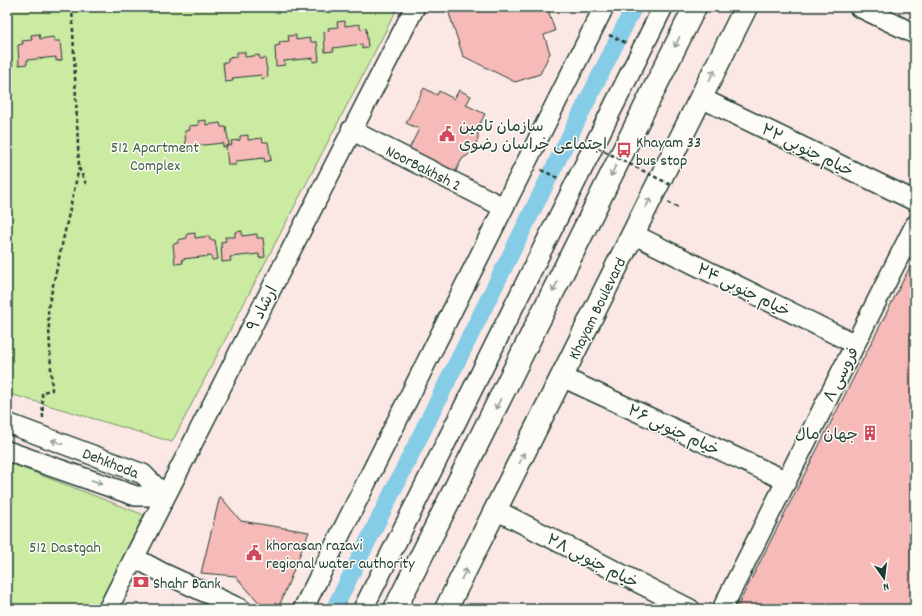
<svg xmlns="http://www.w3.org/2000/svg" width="922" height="616" viewBox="0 0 922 616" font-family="Dekko,'Playpen Sans Arabic',sans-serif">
	<rect width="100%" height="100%" fill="#fbe8e4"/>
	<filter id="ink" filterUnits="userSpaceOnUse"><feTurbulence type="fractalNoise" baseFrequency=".025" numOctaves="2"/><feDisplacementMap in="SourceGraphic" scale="8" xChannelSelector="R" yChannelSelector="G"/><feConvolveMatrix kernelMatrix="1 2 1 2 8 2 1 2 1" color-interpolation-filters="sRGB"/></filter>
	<g filter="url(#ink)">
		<path fill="#cbeaa2" stroke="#75946b" d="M7,7H398L172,442L7,393Z
			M7,462L144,515L97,609H7Z"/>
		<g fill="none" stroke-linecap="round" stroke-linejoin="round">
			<path stroke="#85cce6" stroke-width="17" d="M334,609L634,7"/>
		</g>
		<path fill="#f6bab8" stroke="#1f3d34" d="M447,7H547L555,31L544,35L550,53L540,74L515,82L463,56Z
			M345,21V26L360,24V29L366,28L368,47L362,49V44L333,48L334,51L325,52L324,32L329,31L328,28L338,27L337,22Z
			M39,34L40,39L53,37L54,41H60L62,60L56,61V57L27,60V64L19,65L18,45L23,44L22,41L32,40L31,35Z
			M296,35V40L310,38L311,42H317L319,61L313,62V58L284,61L285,65L276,66L275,46L280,45L279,42L289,41L288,36Z
			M7,50H10L13,69L7,70Z
			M237,52H245V57L259,55L260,59L265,58L268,77L262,79L261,75L232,78L233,81L225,82L223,62H228V58L237,57Z
			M424,88L437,95L439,91L454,99L459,90L471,96L466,105L485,114L478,128V139L471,153L462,159L454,175L408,151L419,129L406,123Z
			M206,120V125L220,123L221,127H226L229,145L223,147V143L194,146V149L186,151L185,131L190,130L189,126L199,125L198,121Z
			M248,135V140L262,138L263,142H268L271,160L265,162L264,158L236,161V165H228L226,146L232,145L231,141L240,140V136Z
			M242,231V236L257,234V238H263L265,257L259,258V254L230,257L231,261L222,262L221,242L226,241L225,237H235V232Z
			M195,233V238L209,236L210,240H215L218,259L212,260L211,256L182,259L183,263L175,264L173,244L178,243V240L187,238V234Z
			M915,257V609H736Z
			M220,496L241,521L309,532L278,609H265L235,576L201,573Z"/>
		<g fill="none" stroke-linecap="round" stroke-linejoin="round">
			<defs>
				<path id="street" d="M859,7L915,34
					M701,98L915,201
					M351,130L497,204
					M633,234L855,344
					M562,377L787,481
					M7,423L143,474L165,496
					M7,451L136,496H165
					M496,510L690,609
					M135,558L161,572L241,609
					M108,609L415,7
					M303,609L604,7
					M363,609L663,7
					M722,609L915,225"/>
				<path id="primary" d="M395,609L695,7
					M446,609L746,7"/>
			</defs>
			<use href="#street" stroke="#1f3d34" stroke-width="22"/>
			<use href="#primary" stroke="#1f3d34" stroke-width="25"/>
			<path stroke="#1f3d34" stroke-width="2.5" stroke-dasharray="4 3" stroke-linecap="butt" d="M72,7L79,168L87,186
				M609,35L626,43
				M541,170L558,178
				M668,202L680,209
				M43,418L42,392L52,390L48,308L79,168"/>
			<use href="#street" stroke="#fdfcf7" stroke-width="19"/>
			<use href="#primary" stroke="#fdfcf7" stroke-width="22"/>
			<path stroke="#1f3d34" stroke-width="2.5" stroke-dasharray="4 3" stroke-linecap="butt" d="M598,148L673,186"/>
		</g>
		<defs><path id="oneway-shaft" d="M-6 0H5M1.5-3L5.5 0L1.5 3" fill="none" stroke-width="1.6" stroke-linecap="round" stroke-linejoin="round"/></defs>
		<g stroke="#8e9c96">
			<use href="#oneway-shaft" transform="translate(677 42) rotate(116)"/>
			<use href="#oneway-shaft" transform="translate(712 75) rotate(-64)"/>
			<use href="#oneway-shaft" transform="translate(613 171) rotate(116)"/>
			<use href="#oneway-shaft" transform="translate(648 203) rotate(-63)"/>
			<use href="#oneway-shaft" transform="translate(555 287) rotate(116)"/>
			<use href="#oneway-shaft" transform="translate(498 404) rotate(116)"/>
			<use href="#oneway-shaft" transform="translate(57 442) rotate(-160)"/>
			<use href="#oneway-shaft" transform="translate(522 458) rotate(-64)"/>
			<use href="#oneway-shaft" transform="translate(97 482) rotate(19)"/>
			<use href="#oneway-shaft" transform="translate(464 574) rotate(-63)"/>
		</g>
	</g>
	<defs>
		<symbol id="civic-bare" viewBox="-9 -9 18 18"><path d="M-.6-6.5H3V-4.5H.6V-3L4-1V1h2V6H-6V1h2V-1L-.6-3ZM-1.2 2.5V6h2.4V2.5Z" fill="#d1495b" stroke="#fdfcf7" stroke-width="2.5" paint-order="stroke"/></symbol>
		<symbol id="bus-bare" viewBox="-9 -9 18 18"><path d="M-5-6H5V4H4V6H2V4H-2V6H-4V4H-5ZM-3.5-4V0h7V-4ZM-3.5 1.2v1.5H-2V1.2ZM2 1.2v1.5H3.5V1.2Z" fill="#d1495b" stroke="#fdfcf7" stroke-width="2.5" paint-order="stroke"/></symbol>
		<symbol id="building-bare" viewBox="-9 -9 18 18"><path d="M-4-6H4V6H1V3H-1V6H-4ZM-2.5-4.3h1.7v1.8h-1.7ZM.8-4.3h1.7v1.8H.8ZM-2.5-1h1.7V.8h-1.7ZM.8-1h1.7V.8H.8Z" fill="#d1495b" stroke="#fdfcf7" stroke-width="2.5" paint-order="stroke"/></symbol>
		<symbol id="bank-bare" viewBox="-9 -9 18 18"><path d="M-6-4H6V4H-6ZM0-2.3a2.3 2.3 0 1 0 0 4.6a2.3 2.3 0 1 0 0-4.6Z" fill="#d1495b" stroke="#fdfcf7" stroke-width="2.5" paint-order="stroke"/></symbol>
	</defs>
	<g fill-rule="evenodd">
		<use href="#civic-bare" x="436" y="123" width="22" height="22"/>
		<use href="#bus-bare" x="613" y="139" width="22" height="22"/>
		<use href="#building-bare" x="859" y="422" width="22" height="22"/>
		<use href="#civic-bare" x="243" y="542" width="22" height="22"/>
		<use href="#bank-bare" x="130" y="571" width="22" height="22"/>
	</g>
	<g text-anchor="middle" stroke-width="3" stroke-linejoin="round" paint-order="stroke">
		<g font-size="16" fill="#1f3d34" stroke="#fdfcf7" text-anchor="start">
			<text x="459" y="131">سازمان تامین<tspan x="459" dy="18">اجتماعی خراسان رضوی</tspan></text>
			<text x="636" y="147">Khayam 33<tspan x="636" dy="18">bus stop</tspan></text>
			<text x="858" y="439" text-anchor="end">جهان مال</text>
			<text x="266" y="550">khorasan razavi<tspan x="266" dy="18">regional water authority</tspan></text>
			<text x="153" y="588">Shahr Bank</text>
		</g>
		<g font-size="16" fill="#41604a" stroke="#fdfcf7">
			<text x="155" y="152">512 Apartment<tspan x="155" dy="18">Complex</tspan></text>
			<text x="65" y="552">512 Dastgah</text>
		</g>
		<g font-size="16" fill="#1f3d34" stroke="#fdfcf7">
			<text transform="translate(808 149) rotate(26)" y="6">خیام جنوبی ۲۲</text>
			<text transform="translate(424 167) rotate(27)" y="6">NoorBakhsh 2</text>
			<text transform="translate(744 289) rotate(26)" y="6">خیام جنوبی ۲۴</text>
			<text transform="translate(261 308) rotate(-63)" y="6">ارشاد ۹</text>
			<text transform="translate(596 308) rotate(-64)" y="6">Khayam Boulevard</text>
			<text transform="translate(840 374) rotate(-63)" y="6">فروسی ۸</text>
			<text transform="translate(674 429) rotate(25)" y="6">خیام جنوبی ۲۶</text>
			<text transform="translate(111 462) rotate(21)" y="6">Dehkhoda</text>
			<text transform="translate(593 560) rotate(27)" y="6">خیام جنوبی ۲۸</text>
		</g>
	</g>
	<rect width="922" height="616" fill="none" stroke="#fdfcf7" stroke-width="24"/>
	<rect x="12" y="12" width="898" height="592" fill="none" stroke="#1f3d34" stroke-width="1.5" filter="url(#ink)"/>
	<g transform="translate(884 578) rotate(166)" stroke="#fdfcf7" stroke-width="3" paint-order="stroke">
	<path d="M0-3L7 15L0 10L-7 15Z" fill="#1f3d34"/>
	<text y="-6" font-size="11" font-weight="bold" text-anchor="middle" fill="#1f3d34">N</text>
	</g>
</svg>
